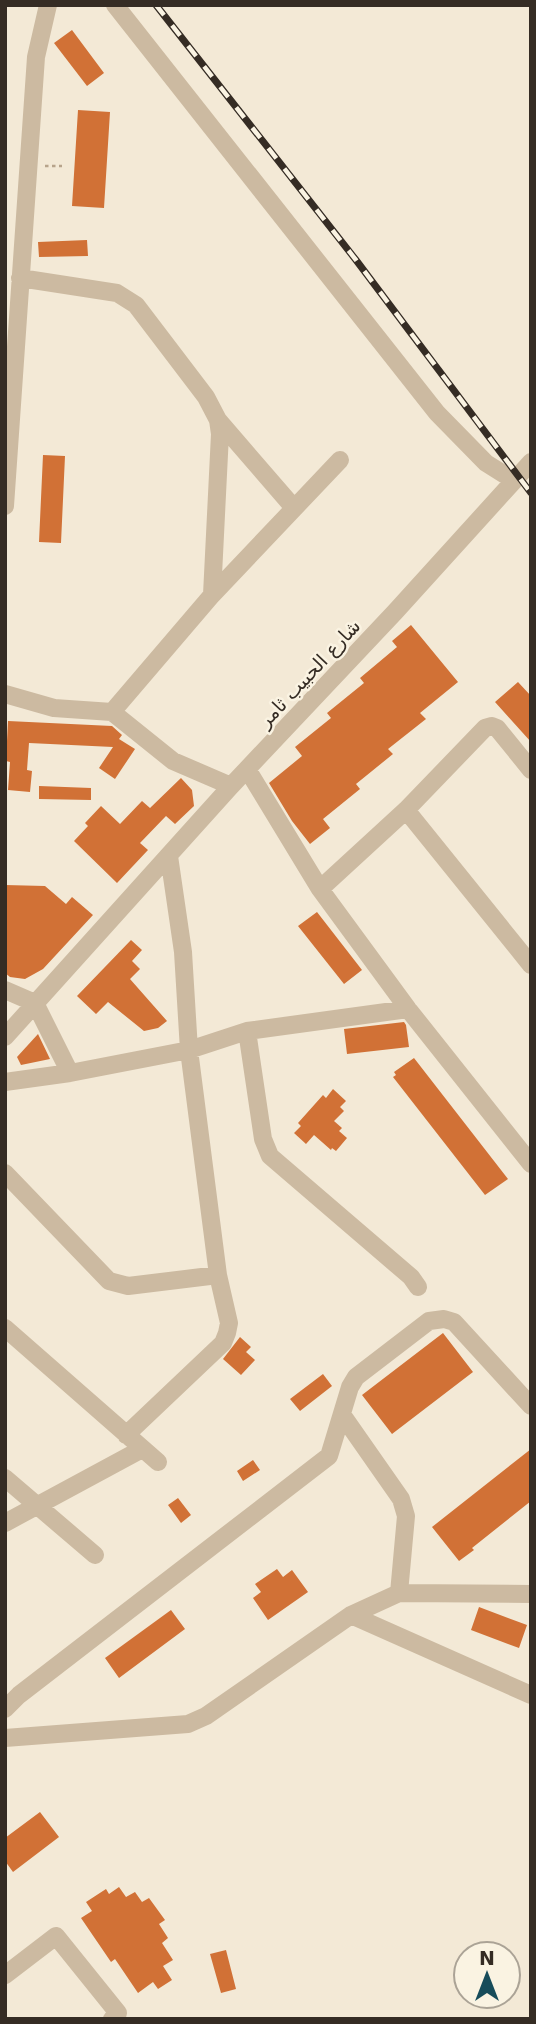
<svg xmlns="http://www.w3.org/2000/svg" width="536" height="2024" viewBox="0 0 536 2024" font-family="'DejaVu Sans','Noto Naskh Arabic',sans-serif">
	<rect width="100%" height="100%" fill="#f3e9d6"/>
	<path fill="#d17136" d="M72,30L104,73L87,86L54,43Z
		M78,110L110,112L104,208L72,206Z
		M87,240L88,256L39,257L38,242Z
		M43,455L65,456L61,543L39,542Z
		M411,625L458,682L420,713L426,719L388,749L393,754L356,784L360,789L323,819L330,828L310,844L292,821L269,783L302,756L295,747L331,718L327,713L364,683L360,678L397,647L392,641Z
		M518,682L531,696V742L495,702Z
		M8,721L112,726L122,735L119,739L135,749L115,779L99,768L113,747L29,743L27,770L32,771L30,792L8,790L10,762L6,761Z
		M181,778L192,790L194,806L175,824L166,816L140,843L148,850L117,883L74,841L88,826L85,823L101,806L120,824L142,801L150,808Z
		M39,786L91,788V800L39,799Z
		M5,885L45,886L66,904L72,897L93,915L43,969L25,979L10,977L5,973Z
		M317,912L362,970L344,984L298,926Z
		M131,940L142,950L132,961L140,969L130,979L167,1021L158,1028L144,1031L108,1002L96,1014L77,996Z
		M404,1022L406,1025L409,1047L347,1054L344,1029Z
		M38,1034L50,1059L21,1065L17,1057Z
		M414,1058L508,1179L485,1195L393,1077L396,1075L394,1072Z
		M333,1089L346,1101L340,1107L344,1111L334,1121L342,1128L339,1131L347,1138L336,1151L332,1148L331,1150L314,1135L306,1144L294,1133L301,1126L298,1123L323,1095L326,1098Z
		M443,1333L473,1372L392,1434L362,1395Z
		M240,1337L251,1347L246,1352L255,1360L241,1375L223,1359Z
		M323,1374L332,1386L300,1411L290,1399Z
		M531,1449V1501L472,1548L474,1550L459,1561L432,1527Z
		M253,1460L260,1470L243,1481L237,1471Z
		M178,1498L191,1515L181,1523L168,1505Z
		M277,1569L283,1577L292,1570L308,1592L268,1620L253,1598L261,1592L255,1584Z
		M479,1607L527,1625L519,1648L471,1630Z
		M171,1610L185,1629L119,1678L105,1658Z
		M40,1812L59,1837L13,1872L5,1861V1838Z
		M119,1887L126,1897L135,1892L142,1902L149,1898L165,1920L159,1924L168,1938L162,1943L173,1960L163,1966L172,1980L158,1989L153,1982L138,1993L115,1959L111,1962L81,1918L92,1911L86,1902L106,1889L109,1894Z
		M226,1950L236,1989L221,1993L210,1954Z"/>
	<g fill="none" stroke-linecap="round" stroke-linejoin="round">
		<path stroke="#b7a48b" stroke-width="2.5" stroke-dasharray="3.5 3.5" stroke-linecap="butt" d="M45,166H62"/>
		<path stroke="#ccbaa1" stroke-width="18" d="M115,5L437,413L486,463L513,480
			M20,278L117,293L136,305L206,397L218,420L220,434L212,595
			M218,420L294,508
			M5,506L36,57L48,5
			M5,694L54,708L112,712L173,761L231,786
			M112,712L212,595L340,460
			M247,769L320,889L408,1009L531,1164
			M406,810L531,965
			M320,889L406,810L485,728L492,726L497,728L531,770
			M5,990L35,1003L70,1073
			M247,1031L263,1139L270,1156L411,1277L418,1287
			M5,1037L231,786L395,612L531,462
			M5,1082L70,1073L189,1050L247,1031L408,1009
			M5,1173L109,1281L128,1286L218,1275
			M5,1328L158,1462
			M343,1416L401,1499L406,1516L399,1593
			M126,1435L223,1343L227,1333L229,1323L218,1275L189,1050L183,952L169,856
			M5,1478L95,1555
			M5,1523L142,1449
			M351,1615L531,1695
			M5,1709L19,1695L329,1456L350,1387L356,1377L429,1321L444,1319L454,1322L531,1406
			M5,1738L188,1724L206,1716L351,1615L399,1593L531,1594
			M5,1975L56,1936L118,2013L112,2019"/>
		<defs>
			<path id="rail" d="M156,5L356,260L531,493"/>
		</defs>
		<use href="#rail" stroke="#352c24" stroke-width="7"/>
		<use href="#rail" stroke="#faf3e2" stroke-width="4.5" stroke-dasharray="13" stroke-linecap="butt"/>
	</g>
	<g text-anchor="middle" stroke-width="5" stroke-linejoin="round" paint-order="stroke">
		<g font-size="19" fill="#352c24" stroke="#faf3e2">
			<text transform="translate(309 673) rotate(-47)" y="7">شارع الحبيب ثامر</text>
		</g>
	</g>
	<rect width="536" height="2024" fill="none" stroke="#352c24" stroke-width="14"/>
	<g transform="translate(487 1975)"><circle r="33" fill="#faf3e2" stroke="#aba396" stroke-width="2"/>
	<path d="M0-5L12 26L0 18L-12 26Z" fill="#174c5a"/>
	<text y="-10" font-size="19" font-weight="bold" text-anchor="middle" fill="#352c24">N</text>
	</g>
</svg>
